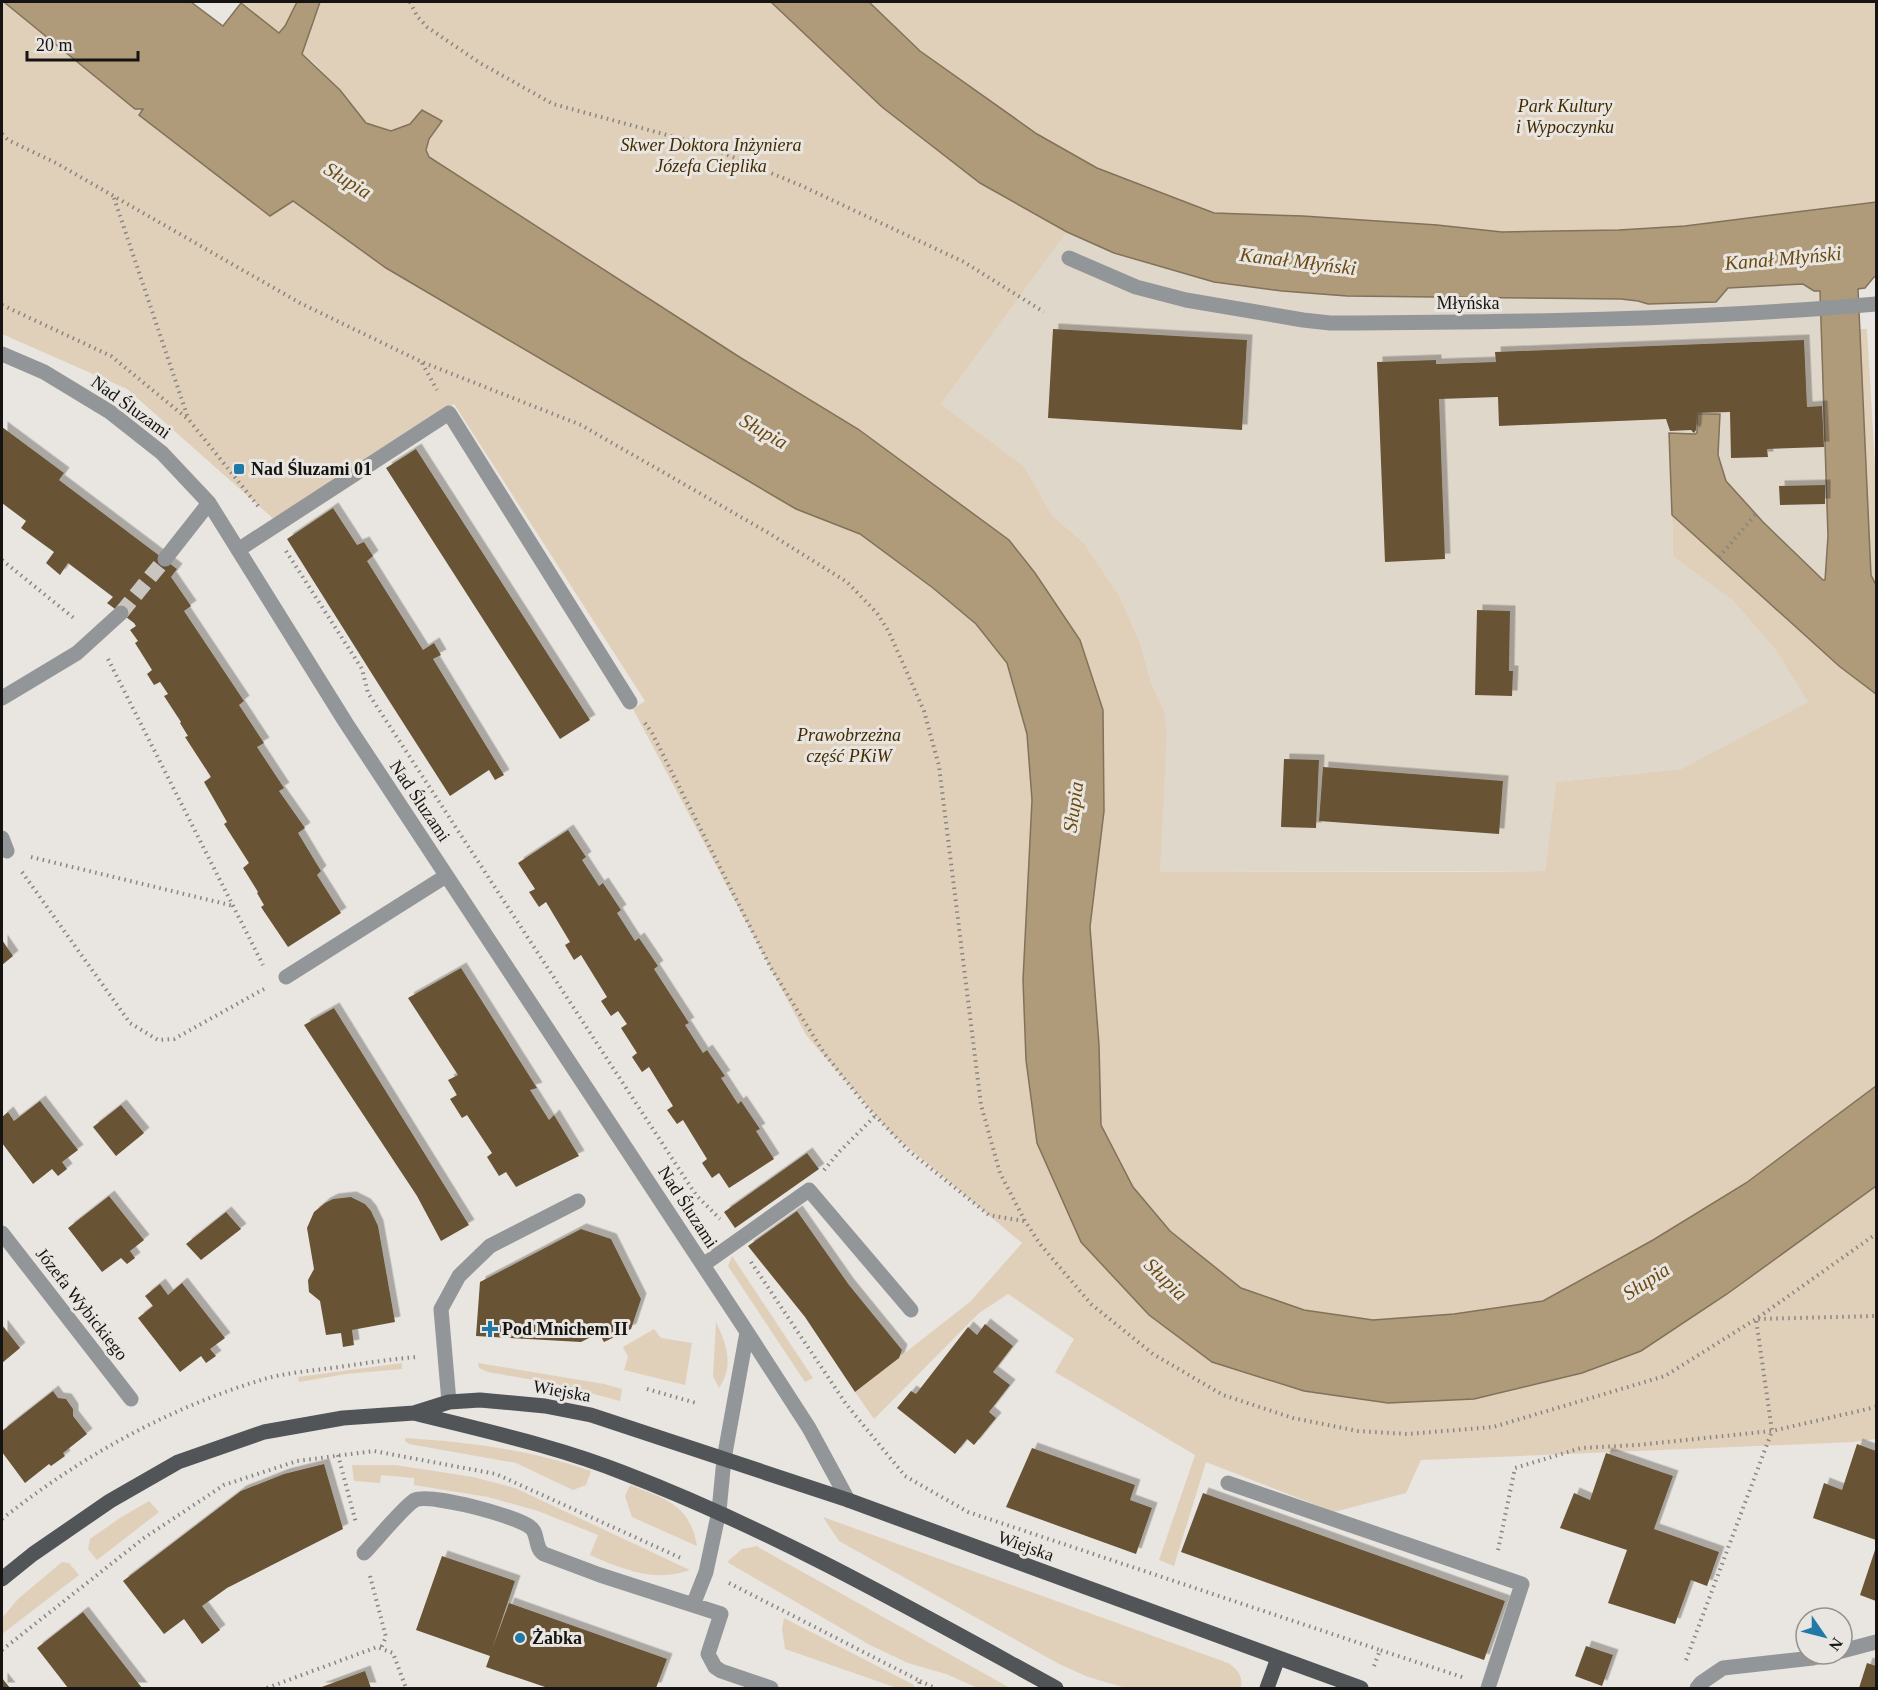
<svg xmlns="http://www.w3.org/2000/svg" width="1878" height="1690" viewBox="0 0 1878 1690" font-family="'Times New Roman',serif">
	<defs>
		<filter id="shadow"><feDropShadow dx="5.5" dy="-5.5" stdDeviation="0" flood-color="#0004"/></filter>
	</defs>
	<rect width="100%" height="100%" fill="#e9e5e0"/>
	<path fill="#e0d7cb" d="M1067,232L1114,253L1347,296L1621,299L1638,301L1648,304L1716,302L1727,288L1803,284L1814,291H1820L1828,536L1824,581L1763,522L1726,481L1718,455L1720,414L1695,434H1669L1673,557L1731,599L1776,650L1809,702L1681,769L1556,782L1545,871L1159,872L1167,733L1165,713L1152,685L1139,640L1120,597L1084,543L1052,515L1024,466L941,404Z"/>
	<path fill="#e0d0b9" d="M2,2H4L143,108L139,115L270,216L293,201L386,268L796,509L860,534L933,588L976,624L1007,663L1027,734L1032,800L1023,980L1026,1060L1037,1143L1150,1315L1641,1351L1727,1294L1876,1186V1439L1853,1442L1421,1460L1406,1493L1334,1512L1206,1462L1174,1566L1159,1560L1195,1455L1055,1372L1074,1339L1008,1294L979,1313L874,1419L855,1392L971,1301L1022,1243L891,1133L806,1035L633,709L645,701L454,404L276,521L127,389L2,334Z
		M240,2H771L882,107L980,183L1067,232L941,404L1024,466L1052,515L1084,543L1120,597L1139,640L1152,685L1165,713L1167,733L1160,872H1464L1545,871L1556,782L1681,769L1808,702L1776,650L1731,599L1673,557L1672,515L1839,666L1876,694V1086L1746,1183L1653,1240L1543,1301L1454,1314L1373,1320L1304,1310L1241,1288L1170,1231L1133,1187L1101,1125L1099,1045L1090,927L1104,811L1103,710L1035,573L1009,540L858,429L741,358L429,157L426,150L429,139L441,121L410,124L390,131L366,123L340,90L315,64Z
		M869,2H1876V202L1685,226L1619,230L1502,232L1437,225L1303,216L1214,213L1097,168L1037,134L920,51Z
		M1860,329H1867L1876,482V585L1871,575Z
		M732,1256L813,1378L805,1382L728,1266Z
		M716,1322C727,1345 734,1366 719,1388L713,1376Z
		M654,1329L661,1338L692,1343L685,1385L624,1370L628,1357L623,1347Z
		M402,1363V1369L346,1374L299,1382L298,1377Z
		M478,1363L604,1384L622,1389L620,1401L556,1384L488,1372L479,1368Z
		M405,1438C469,1442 531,1450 591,1471L586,1485L573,1490L516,1463L409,1444L405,1441Z
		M352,1465H395L473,1477L515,1488L690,1570C655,1583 622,1569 590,1555L598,1535L538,1511L488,1497L414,1485V1478L381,1475L380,1483L354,1481Z
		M630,1485C665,1499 690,1504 697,1546L632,1517L625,1496Z
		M149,1501L159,1512L97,1560L88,1549L90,1539L120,1518Z
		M823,1517L1228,1663C1238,1669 1243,1677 1241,1688H1126L1088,1677L1059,1664L839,1541Z
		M758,1546V1547L1010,1688H978L946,1674L908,1663L870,1645L727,1562L742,1549Z
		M62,1562L69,1563L79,1575L2,1634V1618L18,1599Z
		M784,1618L914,1685L913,1688H897L785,1649L782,1629Z"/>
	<path fill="#af9a79" stroke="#81725a" stroke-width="1.5" d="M4,2H191L223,26L241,3L279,33L285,26L297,2H320L302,54L340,90L366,123L391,131L410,124L422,110L442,121L429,139L426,150L429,157L741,358L858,429L1009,540L1035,573L1080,640L1103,710L1104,811L1090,927L1099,1045L1101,1125L1133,1187L1170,1231L1241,1288L1304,1310L1373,1320L1454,1314L1543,1301L1653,1240L1746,1183L1876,1086V1186L1727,1294L1641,1351L1582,1373L1474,1399L1388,1403L1304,1391L1212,1362L1149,1315L1081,1242L1037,1143L1026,1060L1023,980L1032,800L1027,734L1007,663L976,624L933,588L860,534L796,509L386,268L293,201L270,216L139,115L143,109H135Z
		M771,2H869L920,51L1037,134L1097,168L1214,213L1303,216L1437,225L1502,232L1619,230L1685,226L1876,202V277H1874L1865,288L1858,289L1871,575L1876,585V694L1839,666L1672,515L1669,433L1695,434L1697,433V414H1720L1718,455L1726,481L1763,522L1823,580H1825L1828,536L1820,291H1814L1803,284L1728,288L1716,302L1648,304L1638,301L1621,299L1347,296L1282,291L1214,282L1114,253L1067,232L980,183L882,107Z"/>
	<path fill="#675335" filter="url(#shadow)" d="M1053,329L1247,340L1242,430L1048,418Z
		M1804,340L1807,407L1822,406L1824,447L1767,449L1768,457L1731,458L1730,412L1697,413L1696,430L1694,433L1691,430L1670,431L1666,419L1499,426L1498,397L1439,399L1445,559L1385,562L1377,362L1436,360V364L1496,362L1495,352Z
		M2,427L64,473L59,480L177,569L171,577L191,606L184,611L244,701L239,705L264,743L257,747L284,788L279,791L305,828L298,833L321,871L317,875L341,913L288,947L261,907L264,905L257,893L258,892L243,868L249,863L224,824L227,822L204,782L211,777L185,737L188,736L180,723L181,722L164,696L168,694L160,682L154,685L147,674L152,670L135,643L138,641L130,630L136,626L134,623L107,603L113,597L68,563L60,575L46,563L54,552L21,528L26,521L2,503Z
		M416,449L590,720L560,739L386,468Z
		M1825,485V504L1780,505L1779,486Z
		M333,508L357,545L364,542L373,556L367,561L423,650L434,643L441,655L433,659L504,775L495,780L489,770L450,796L379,685L287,539Z
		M1477,610L1510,611L1509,671H1513L1512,696L1475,695Z
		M1284,759L1319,760L1316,828L1281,827Z
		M1323,767L1503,781L1499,834L1319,821Z
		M568,830L586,857L582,860L599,886L603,883L621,910L617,913L635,941L639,938L658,966L654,969L689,1023L685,1025L703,1053L707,1050L725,1076L721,1078L738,1104L741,1101L760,1129L756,1131L774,1159L729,1188L719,1173L712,1178L702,1163L707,1159L683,1120L677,1124L667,1110L673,1106L649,1067L642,1072L632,1057L637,1053L621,1028L627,1024L618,1011L611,1016L601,1001L607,997L581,955L574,960L565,945L570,942L546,902L539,907L529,892L535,889L518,863Z
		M2,940L13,956L2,965Z
		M461,968L537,1088L530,1090L549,1120L554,1115L579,1156L516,1187L506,1172L499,1176L487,1157L492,1153L467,1115L462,1118L450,1099L457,1095L448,1080L458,1075L408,998Z
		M334,1008L469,1225L441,1241L417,1196L304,1025Z
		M40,1101L78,1150L62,1162L67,1169L58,1176L52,1169L33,1184L2,1143V1117L8,1112L14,1121Z
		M121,1105L144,1133L116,1156L93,1127Z
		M807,1153L819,1169L735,1228L724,1212Z
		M109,1196L144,1240L130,1251L135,1258L127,1264L121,1258L102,1272L68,1228Z
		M351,1197L365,1204L371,1211L378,1226L395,1322L352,1330L354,1345L343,1347L341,1333L326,1335L320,1301L309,1292L308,1280L314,1269L307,1228L314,1212L325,1203L333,1199Z
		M797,1211L849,1285L902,1350L899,1358L855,1392L805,1317L748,1246Z
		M226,1212L241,1229L201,1260L186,1244Z
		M581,1229L611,1239L641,1299L631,1329L604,1342L599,1333L581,1342L476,1336L480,1282Z
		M182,1283L225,1338L210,1349L216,1356L206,1363L201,1356L180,1372L138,1318L153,1306L145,1296L160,1284L168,1295Z
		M985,1324L1013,1346L993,1372L1010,1385L989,1412L996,1418L974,1445L967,1439L955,1454L897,1408L911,1391L916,1394L968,1327L977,1335Z
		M2,1325L20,1348L2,1363Z
		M53,1391L58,1398L66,1399L73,1409V1416L87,1434L63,1453L65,1456L51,1466L49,1464L25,1483L2,1452V1431Z
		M1857,1444L1876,1451V1540L1813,1518L1824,1483L1842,1490Z
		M1032,1448L1135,1485L1130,1500L1152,1508L1136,1554L1006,1507Z
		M1606,1453L1673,1476L1654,1529L1719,1552L1707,1586L1691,1580L1675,1624L1608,1603L1627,1550L1560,1528L1574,1493L1590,1500Z
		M324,1464L343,1529L227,1588L202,1606L220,1630L202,1644L184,1619L164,1634L123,1581L241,1491L284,1474Z
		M1203,1493L1505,1601L1484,1660L1181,1552Z
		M1876,1547V1601L1860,1595Z
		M442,1556L515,1581L492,1649L509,1603L667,1659L656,1688H548L486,1667L490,1656L416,1630Z
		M83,1612L142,1688H68L37,1648Z
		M1586,1646L1613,1655L1602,1686L1575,1676Z
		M1867,1663L1876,1666V1688H1859Z
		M365,1671L371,1688H319Z
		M2,1678L10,1688H2Z"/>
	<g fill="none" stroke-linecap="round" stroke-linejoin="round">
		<path stroke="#c9c6c1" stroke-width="15" stroke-dasharray="15 8" stroke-linecap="butt" d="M121,613L165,559"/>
		<path stroke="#888582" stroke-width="4" stroke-dasharray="1.5 4.5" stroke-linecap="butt" d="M410,2L417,16L427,27L480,63L553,104L704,145L802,186L964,262L1044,312
			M2,134L8,140L56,163L300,303L422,362L581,425L767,532L847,582L877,613L889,632L924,711L939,766L981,1105L1000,1173L1025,1221L1040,1244L1091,1304L1153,1354L1223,1395L1293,1418L1358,1431L1407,1434L1493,1427L1665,1376L1756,1319L1876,1234
			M114,198L188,418
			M2,305L111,356L189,420L258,506
			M422,363L437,390
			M286,551L362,669L368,693L696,1195L720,1219
			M1719,557L1756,514
			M2,560L75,619
			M108,659L263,965
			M645,723L652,733L771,968L824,1053L867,1107L909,1151L989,1215L1024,1221
			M31,857L234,906
			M22,872L130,1023L158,1040L174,1039L264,989
			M824,1170L840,1151L875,1116
			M751,1262L846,1404L905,1476L968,1512L1380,1650
			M647,1389L696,1403
			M338,1455L356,1523
			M2,1519C79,1458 166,1409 261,1380C283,1373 309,1371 332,1368C361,1364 389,1359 418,1357
			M1498,1550L1515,1468L1581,1448L1638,1445L1772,1431L1876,1407
			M370,1576L386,1637L381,1648
			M729,1583L920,1681L918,1688
			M2,1650L144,1538L224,1485L297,1461L374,1451L496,1474L683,1559
			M1686,1660L1772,1431L1756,1319L1876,1316
			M1374,1666L1380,1650L1465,1678
			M920,1681L935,1688
			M267,1688L377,1647L393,1653L406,1688"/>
		<path stroke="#939698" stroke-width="15" d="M1069,258L1136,287L1186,300L1303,320L1330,323C1512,322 1695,320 1876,304
			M2,354L44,372L110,412L162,453L209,503L346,723L747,1332L809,1428L848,1500
			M238,550L449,413L630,702
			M165,559L209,503
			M2,698L77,653L121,613
			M2,838L7,851
			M286,977L446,876
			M2,1233L131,1399
			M703,1265L809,1190L911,1310
			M747,1332L724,1459L719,1511L706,1572L693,1605L721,1614L708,1654L715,1667L721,1671L771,1688
			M449,1402L441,1309L459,1276L490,1246L578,1201
			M1228,1483L1522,1584L1488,1688
			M364,1553C374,1543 405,1505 415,1500C431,1493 516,1516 530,1527C539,1533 534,1548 544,1554L600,1575L693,1605
			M1842,1651L1876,1642
			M1697,1688L1701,1683L1723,1668L1813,1658L1830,1654"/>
		<path stroke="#515558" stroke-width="15" d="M414,1413C485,1431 556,1446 624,1473C775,1531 915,1611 1056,1688
			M2,1579L33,1554L110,1501L178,1462L264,1432L343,1418L414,1413L449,1402L480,1400L545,1406L591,1415L848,1500L1361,1688
			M1267,1688L1278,1658"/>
	</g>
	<g fill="#2179a8" stroke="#e9e5e0" stroke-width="2">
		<rect x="233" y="463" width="12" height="12" rx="3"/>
		<path d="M487 1320h6v6h6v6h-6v6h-6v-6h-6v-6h6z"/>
		<circle cx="520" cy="1638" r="6"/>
	</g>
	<g text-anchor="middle" stroke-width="6" stroke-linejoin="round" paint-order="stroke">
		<g font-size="18" font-style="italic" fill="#432b00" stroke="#e9e5e0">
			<text x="1565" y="112">Park Kultury<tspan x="1565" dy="21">i Wypoczynku</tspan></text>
			<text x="711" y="151">Skwer Doktora Inżyniera<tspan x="711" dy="21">Józefa Cieplika</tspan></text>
			<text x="849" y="741">Prawobrzeżna<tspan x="849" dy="21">część PKiW</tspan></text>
		</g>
		<g font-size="18" fill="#151412" stroke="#e9e5e0">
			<text x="1468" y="309">Młyńska</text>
			<text transform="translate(131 407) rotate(36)" y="6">Nad Śluzami</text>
			<text transform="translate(420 801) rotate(56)" y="6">Nad Śluzami</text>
			<text transform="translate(688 1207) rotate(57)" y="6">Nad Śluzami</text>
			<text transform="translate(82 1304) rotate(52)" y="6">Józefa Wybickiego</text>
			<text transform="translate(562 1391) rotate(10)" y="6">Wiejska</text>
			<text transform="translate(1026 1546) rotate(20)" y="6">Wiejska</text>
		</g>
		<g font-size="18" font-weight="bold" fill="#151412" stroke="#e9e5e0" text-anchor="start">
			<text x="251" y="475">Nad Śluzami 01</text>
			<text x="502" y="1335">Pod Mnichem II</text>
			<text x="532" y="1644">Żabka</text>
		</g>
		<g font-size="20" font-style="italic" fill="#6a4a11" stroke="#e9e5e0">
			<text transform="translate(348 180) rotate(32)" y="7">Słupia</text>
			<text transform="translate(1783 258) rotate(-5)" y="7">Kanał Młyński</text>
			<text transform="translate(1298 261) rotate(7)" y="7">Kanał Młyński</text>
			<text transform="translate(764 431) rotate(30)" y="7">Słupia</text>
			<text transform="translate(1073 807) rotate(-82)" y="7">Słupia</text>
			<text transform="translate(1166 1279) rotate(44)" y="7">Słupia</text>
			<text transform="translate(1646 1281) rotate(-33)" y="7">Słupia</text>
		</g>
	</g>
	<rect width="1878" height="1690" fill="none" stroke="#151412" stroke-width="6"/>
	<g transform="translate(1824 1636) rotate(125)"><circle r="28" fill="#e9e5e0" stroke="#94918e" stroke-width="1.5"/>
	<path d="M0-4.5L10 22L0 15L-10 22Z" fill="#2179a8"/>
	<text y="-9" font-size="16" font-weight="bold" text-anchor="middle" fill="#151412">N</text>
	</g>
	<path d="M27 51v9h111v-9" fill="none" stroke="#151412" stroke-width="3"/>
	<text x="36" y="51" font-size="18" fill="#151412" stroke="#e9e5e0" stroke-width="4.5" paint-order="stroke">20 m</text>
</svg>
